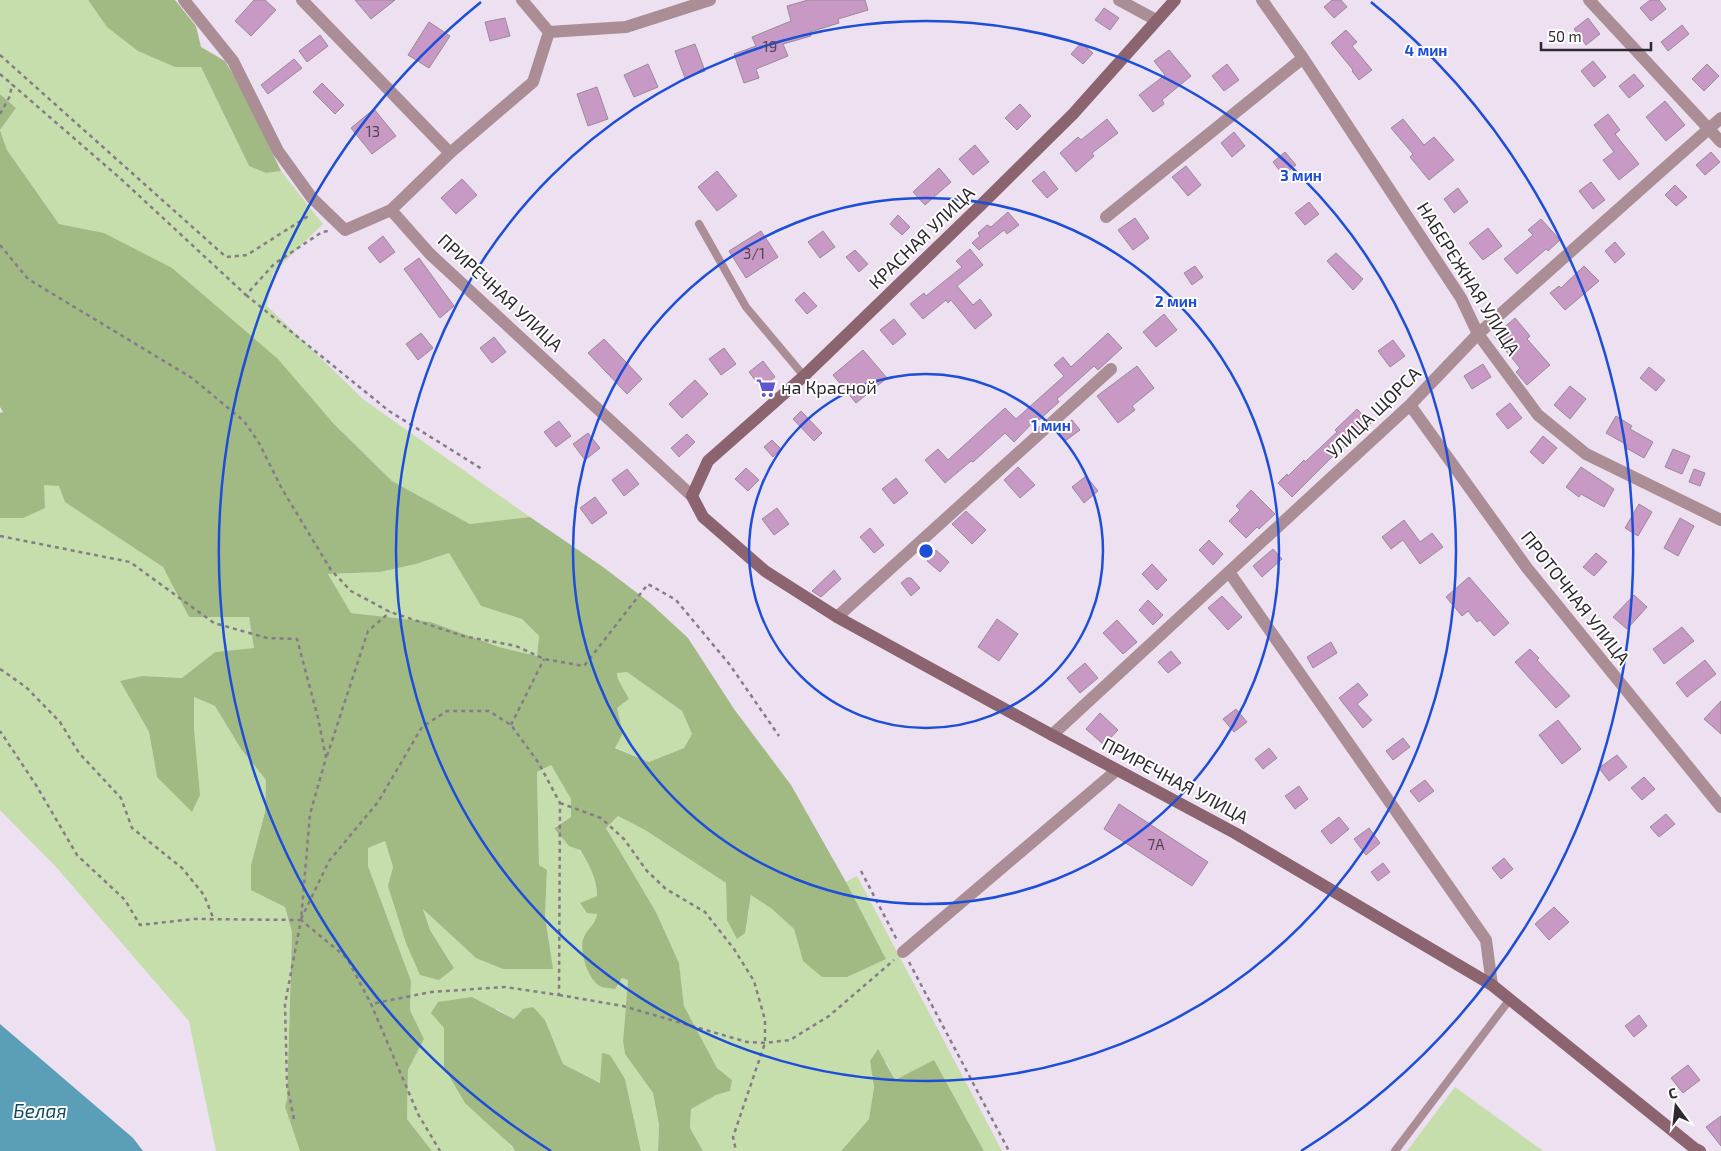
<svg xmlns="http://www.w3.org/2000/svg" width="1721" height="1151" viewBox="0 0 1721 1151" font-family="'Exo 2',sans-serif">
	<rect width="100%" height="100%" fill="#ece0f1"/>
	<path fill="#c6ddac" d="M0,0H88L107,27L175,67H201L249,166L266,173L281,171L323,224L273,273L267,306L364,400L530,517L470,524L392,481L333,423L104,233L59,224L7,150L0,130L16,108L0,94Z
		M44,484L59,486L136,548L163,567L189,617H249L255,648L215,652L182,678L142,676L120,681L149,732L157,777L194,729V697L215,706L241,749L266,780L265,812L251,865L285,907L292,932L287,1101L285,1107L300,1151H216L189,1021L57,868L0,810V518H23Z
		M449,553L481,606L522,619L539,636L537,656L499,647L431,622L351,613L328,574L380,572L416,564Z
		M617,672H627L682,711L692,734L684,748L649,762L615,747L623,733L617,708L629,699L618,679Z
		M551,765L571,799V817L554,827C577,847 597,864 597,896L581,903L597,914L596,922L583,938L618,982L622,978L628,980L623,1041L625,1054L653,1093L659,1125L658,1151H641L625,1079L602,1054L601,1083L563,1064L545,1020L514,1019L497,1009L444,1028V1067L515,1151H432L407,1119L408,1070L424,1039L410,1010L411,981L368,866V848L385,841L393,867L389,886L454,967L430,930L423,908L444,928L552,969L545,917L547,871L539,865L537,772Z
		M618,816L645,830L726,883L727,920L748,917L751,894L772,909L794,929L803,961L886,959L846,882L857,876L1002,1151H984L934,1061L895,1080L887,1063L870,1061L874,1087L869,1119L841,1151H703L690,1128L691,1108L716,1095L730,1091L732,1080L717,1068L684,1006L679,963L656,912L606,828Z
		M1455,1087L1543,1151H1407Z"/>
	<path fill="#a1ba84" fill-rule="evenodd" d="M88,0H175L196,26L201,47L225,61L243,91L281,171L266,173L249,166L201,67H175L138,51L107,27Z
		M0,94L16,108L0,130L7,150L59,224L104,233L172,268L278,359L333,423L392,481L470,524L530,517L603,567L649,602L688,638L734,709L791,785L846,882L886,959L847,977H822L803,961L794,929L772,909L751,895L745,933L737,939L727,920L726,883L645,830L618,816L606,828L656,912L679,963L684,1006L717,1068L732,1080L730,1091L716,1095L691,1109L690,1128L703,1151H658L659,1125L653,1093L625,1054L623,1041L628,980L622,978L615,989C611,988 604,988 600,986C588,980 578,949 584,937C588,927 595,926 597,914L587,913L580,903L597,896C597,878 589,864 580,850L569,846L554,828L571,817V799L551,765L537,772L539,865L547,870L545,917L553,969H503L476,958L423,909L430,930L454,968L439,980L420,975L406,943L388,886L393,867L385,841L368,848V866L411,981L410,1010L424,1039L408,1070L407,1119L432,1151H300L285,1107L287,1100L292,932L285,907L251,890V865L265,812L266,780L241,749L215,706L194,697V729L200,795L192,812L157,777L149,732L120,681L142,676L182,678L215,652L254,648L249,617H189L163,567L65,502L59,486L44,485L45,508L23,518H0V413L3,412L0,407ZM449,553L481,606L522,619L539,636L537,656L499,647L431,622L351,613L328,574L380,572L416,564ZM627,672L682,711L692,734L684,748L649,762L615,748L623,733L617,708L629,699L618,679L617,673Z
		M472,997L514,1019L523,1009L533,1007L545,1020L563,1064L600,1083L602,1053L610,1055L625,1079L641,1151H515L512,1146L465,1103L444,1067V1028L431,1013L438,1002Z
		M878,1049L895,1080L934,1060L984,1151H841L869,1119L874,1087L870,1061Z"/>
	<path fill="#5a9eb8" d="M0,1024L133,1138L143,1151H0Z"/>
	<path fill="#c799c4" stroke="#998b98" d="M254,0H265L276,10L251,36L235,21Z
		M355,0H395L371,19Z
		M808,0H865L868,10L838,19L839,23L810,32L811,36L783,44L788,56L756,69L759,78L744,83L734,54L756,46L752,37L791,21L787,6Z
		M1332,0H1341L1347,7L1334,18L1324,7Z
		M1650,0H1659L1666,9L1651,21L1640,8Z
		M1104,8L1119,18L1110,30L1095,20Z
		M505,18L510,36L490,41L485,22Z
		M1588,18L1600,34L1586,45L1574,29Z
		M429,22L450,36L429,68L408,55Z
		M1682,25L1689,34L1668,51L1661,42Z
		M1346,30L1357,42L1352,46L1372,70L1359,80L1352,71L1353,70L1331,43Z
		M320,35L328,46L307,62L299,51Z
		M1081,43L1093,53L1083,64L1071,54Z
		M695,44L705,71L685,78L675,51Z
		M1169,50L1191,76L1162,100L1164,104L1153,112L1139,95L1165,75L1154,61Z
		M294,59L302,68L268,94L261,85Z
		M1593,61L1606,77L1594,87L1581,71Z
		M648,64L658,87L634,97L624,75Z
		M1227,64L1239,80L1224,91L1212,76Z
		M1707,64L1719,76L1704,91L1692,79Z
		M1634,74L1644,86L1629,98L1619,86Z
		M322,83L344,105L335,114L313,92Z
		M597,87L608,119L588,126L577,94Z
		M1665,101L1685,125L1666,141L1646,117Z
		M1020,104L1031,116L1017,130L1005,118Z
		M374,109L396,136L372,154L351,128Z
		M1608,114L1620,130L1615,134L1639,164L1619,180L1603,160L1614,152L1594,125Z
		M1107,119L1118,133L1092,153L1094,156L1076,172L1060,153L1078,137L1081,140Z
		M1403,119L1424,145L1434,137L1454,160L1429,180L1410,157L1413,154L1391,128Z
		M1234,132L1245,146L1232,157L1221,143Z
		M975,145L989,162L973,175L959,159Z
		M1285,152L1296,165L1283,175L1273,162Z
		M1711,152L1720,162L1705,175L1696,165Z
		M1186,166L1201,185L1188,196L1172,177Z
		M939,168L951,182L925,205L913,192Z
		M717,171L737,196L717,211L698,187Z
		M1044,171L1058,189L1047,198L1032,181Z
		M462,179L477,195L456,214L441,198Z
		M1591,182L1605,200L1593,209L1579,191Z
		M1675,185L1687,197L1676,206L1665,195Z
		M1458,188L1468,202L1454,213L1444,199Z
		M1309,202L1319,214L1305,225L1295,213Z
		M1008,212L1019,225L1007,234L1004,230L979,250L972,243L980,236L978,233L987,225L991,227Z
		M898,215L910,227L902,235L890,224Z
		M1135,218L1149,238L1133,250L1118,230Z
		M1541,219L1560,240L1548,251L1546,249L1517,274L1504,259L1533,235L1528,230Z
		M1488,228L1502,246L1483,260L1469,243Z
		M761,231L778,257L746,278L729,251Z
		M823,231L835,247L820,258L808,242Z
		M383,236L395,252L380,263L368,248Z
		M1615,242L1625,254L1615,263L1605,251Z
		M970,249L983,265L957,286L973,305L980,299L992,315L975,329L951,300L948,303L946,300L923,319L910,304L924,293L926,296L962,267L956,261Z
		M855,250L868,264L859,272L846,257Z
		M1336,253L1363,279L1353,290L1327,261Z
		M419,258L454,306L440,318L404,269Z
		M1195,266L1203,277L1192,285L1184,273Z
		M1584,266L1599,281L1565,310L1550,293L1559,286L1561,288Z
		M804,292L817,306L807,314L795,300Z
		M1164,314L1177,330L1156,347L1143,332Z
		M1515,318L1530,336L1527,339L1550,365L1527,385L1516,372L1520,368L1494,336Z
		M894,319L906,334L893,345L880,330Z
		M421,333L433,348L418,360L406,344Z
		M1108,333L1122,348L1098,370L1094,366L1057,399L1059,402L1039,420L1037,418L1014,442L1005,433L973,462L971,461L945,483L925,460L938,449L948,460L1005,408L1016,419L1064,376L1054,365L1063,357L1071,367Z
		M494,337L506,352L492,363L480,348Z
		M604,339L642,379L627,394L588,353Z
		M1393,340L1405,356L1390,367L1378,351Z
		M724,348L736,364L721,375L709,359Z
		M863,350L887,378L856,403L833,375Z
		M763,361L775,377L761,388L749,372Z
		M1483,364L1491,377L1472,389L1464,376Z
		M1137,366L1154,388L1132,406L1135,410L1118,423L1097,396Z
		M1649,367L1665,380L1656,391L1640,378Z
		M695,380L708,394L682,418L669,404Z
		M1570,386L1586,399L1570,419L1554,405Z
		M1510,403L1522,418L1508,429L1496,414Z
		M1357,409L1371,423L1330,459L1292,497L1278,483L1287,474L1288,476L1304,460L1305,462L1337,432L1335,430Z
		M801,411L822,433L814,441L793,419Z
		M1616,416L1632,426L1630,429L1653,442L1644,458L1626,448L1627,445L1606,433Z
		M1072,420L1080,430L1065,441L1057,431Z
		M559,421L571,436L556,447L544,432Z
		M588,433L600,448L585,460L573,444Z
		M687,434L695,442L679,457L671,448Z
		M1543,436L1557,448L1543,464L1530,452Z
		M772,440L781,449L773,457L764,447Z
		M1673,449L1690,456L1682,474L1665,467Z
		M1018,467L1035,485L1020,498L1004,480Z
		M1581,467L1614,489L1604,507L1581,494L1579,497L1566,487Z
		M746,468L759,480L748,491L735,479Z
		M627,469L639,484L624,496L612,480Z
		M1694,469L1705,473L1700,486L1689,482Z
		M1086,476L1098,491L1084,503L1072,487Z
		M896,478L908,493L894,504L882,489Z
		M1251,490L1275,514L1259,529L1257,527L1246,538L1229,521L1240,510L1236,506Z
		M595,497L607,513L592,524L580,508Z
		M1639,504L1652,512L1638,536L1625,528Z
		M777,508L789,524L774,535L762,519Z
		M966,511L986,530L972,544L952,524Z
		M1680,518L1694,526L1678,556L1664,548Z
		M1404,520L1420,542L1432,533L1443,547L1420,564L1403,540L1391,549L1382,537Z
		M870,528L884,545L874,553L860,537Z
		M1209,540L1223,554L1213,565L1199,550Z
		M1273,549L1282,559L1262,577L1253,566Z
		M936,550L949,562L940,572L927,561Z
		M1596,553L1607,562L1594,576L1583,567Z
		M1152,564L1167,580L1157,590L1142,574Z
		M834,570L841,579L821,597L812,591Z
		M1469,577L1509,623L1494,636L1480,620L1477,622L1468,611L1462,616L1446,597Z
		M907,578H911L920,588L911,596L901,583Z
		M1634,595L1647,607L1627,629L1613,617Z
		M1222,596L1242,617L1228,630L1208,608Z
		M1148,600L1163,615L1153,625L1139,610Z
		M997,619L1018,634L999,661L978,647Z
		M1117,620L1137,642L1123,654L1103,633Z
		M1682,627L1694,641L1664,664L1653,649Z
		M1331,642L1337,653L1313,668L1307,657Z
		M1530,649L1539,658L1537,660L1570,696L1556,708L1515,662Z
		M1171,651L1181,663L1168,673L1158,662Z
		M1705,660L1716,674L1687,697L1676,683Z
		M1085,663L1098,678L1080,693L1067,678Z
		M1358,683L1368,695L1357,704L1372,720L1363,728L1339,698Z
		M1721,701V734L1704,719Z
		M1236,709L1247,722L1234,732L1223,719Z
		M1100,713L1118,730L1104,745L1086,729Z
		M1558,720L1581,749L1562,764L1539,735Z
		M1403,738L1410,747L1393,760L1386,751Z
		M1269,748L1277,758L1263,769L1255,759Z
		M1617,755L1627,767L1609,781L1599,768Z
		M1644,777L1655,789L1642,800L1631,788Z
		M1425,780L1434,791L1419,802L1410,791Z
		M1299,786L1308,799L1295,809L1285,796Z
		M1119,804L1208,862L1192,886L1104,829Z
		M1666,814L1675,824L1659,837L1650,827Z
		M1339,817L1349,829L1331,844L1321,831Z
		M1369,828L1380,843L1366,855L1354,839Z
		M1504,858L1513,869L1501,879L1492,868Z
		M1383,863L1390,872L1378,881L1371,872Z
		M1554,907L1569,922L1549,940L1535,924Z
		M1639,1015L1647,1026L1634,1037L1625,1026Z
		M1688,1065L1700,1080L1683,1093L1671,1078Z
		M1721,1116V1146L1706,1127Z"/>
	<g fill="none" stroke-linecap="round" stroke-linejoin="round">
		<path stroke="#847c88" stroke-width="2.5" stroke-dasharray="4 4" stroke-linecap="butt" d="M0,55L226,257L247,255L310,215
			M0,74L121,179L246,295L274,264L322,232L328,231
			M0,114L10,96L12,84
			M0,245L28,279L192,378L244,421L259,443L282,489L331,570L351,591L390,612L463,636L516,646L544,659L584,666L648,584L676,600L730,665L779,736
			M246,295L389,411L482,469
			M0,536L130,562L214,623L267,638L297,639L318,718L326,758L310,814L301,920L194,919L140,925L125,900L77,855L36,785L0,731
			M0,669L26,687L60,722L79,753L121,798L132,828L182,868L204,895L214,920
			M511,725L544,659
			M327,756L368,631L390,612
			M560,803L601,818L624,839L647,871L666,889L705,912L734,949L754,981L765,1020V1043L733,1137L736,1151
			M861,871L897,940
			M301,919L329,861L378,802L422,727L447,711H489L511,725L538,762L560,803L559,995L505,987L431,992L371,1004
			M909,962L1009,1151
			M559,995L623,1006L747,1042L765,1043L790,1040L829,1016L894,960
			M294,1119L287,1085L285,1004L301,920L347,958L371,1004L418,1114L440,1151"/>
		<path stroke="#ab8e95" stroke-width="8" d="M699,224L746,307L804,376
			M1395,1151L1510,999"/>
		<path stroke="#ab8e95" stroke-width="12" d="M184,0L233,61L278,151L312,198L345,230L391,210L450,153L533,82L549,32
			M302,0L450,153
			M522,0L549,32L626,27L710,0
			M1119,0L1156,20
			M1262,0L1303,58L1461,298L1478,334L1538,415L1586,454L1721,520
			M1589,0L1721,142
			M391,210L430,254L692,496
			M1106,217L1303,58
			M1410,405L1527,568L1721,807
			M1229,572L1486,940L1492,985
			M837,617L1111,369
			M1052,735L1410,405L1478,334L1721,118
			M903,952L1117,770"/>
		<path stroke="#8c646f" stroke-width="12" d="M1175,0L1073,114L983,203L804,376L708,461L692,496L703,517L765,571L837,617L1052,735L1235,833L1492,985L1694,1148L1700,1151"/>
	</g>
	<g fill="none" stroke="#1d4ed8" stroke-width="2.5">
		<circle cx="926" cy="551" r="177"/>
		<circle cx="926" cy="551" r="353"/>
		<circle cx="926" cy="551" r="530"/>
		<path d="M551 1151A707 707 0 0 1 481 2M1371 2A707 707 0 0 1 1301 1151"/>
	</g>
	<defs>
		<symbol id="supermarket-bare" viewBox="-9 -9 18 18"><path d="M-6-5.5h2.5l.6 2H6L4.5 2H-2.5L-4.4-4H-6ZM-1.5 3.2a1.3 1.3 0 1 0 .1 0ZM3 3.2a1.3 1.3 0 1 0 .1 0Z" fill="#5f55ce" stroke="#fff" stroke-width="2.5" paint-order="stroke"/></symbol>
	</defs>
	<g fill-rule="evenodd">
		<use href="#supermarket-bare" x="752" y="374" width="28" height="28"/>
	</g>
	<g text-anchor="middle" stroke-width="4" stroke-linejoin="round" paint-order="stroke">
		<g font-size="15" fill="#544555">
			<text x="770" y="52">19</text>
			<text x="373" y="137">13</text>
			<text x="754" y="259">3/1</text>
			<text x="1156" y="850">7А</text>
		</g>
		<g font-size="18" fill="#2e2930" stroke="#fff">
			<text transform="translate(922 238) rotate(-44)" y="6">КРАСНАЯ УЛИЦА</text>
			<text transform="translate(1468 279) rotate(58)" y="6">НАБЕРЕЖНАЯ УЛИЦА</text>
			<text transform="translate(500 293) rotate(43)" y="6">ПРИРЕЧНАЯ УЛИЦА</text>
			<text transform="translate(1374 413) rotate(-44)" y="6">УЛИЦА ЩОРСА</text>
			<text transform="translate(1575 598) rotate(52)" y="6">ПРОТОЧНАЯ УЛИЦА</text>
			<text transform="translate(1175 781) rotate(28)" y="6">ПРИРЕЧНАЯ УЛИЦА</text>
		</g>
		<g font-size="18" fill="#2e2930" stroke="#fff" text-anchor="start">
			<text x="781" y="394">на Красной</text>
		</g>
		<g font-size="19" font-style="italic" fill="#114b5e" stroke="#fff">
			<text x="40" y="1118">Белая</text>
		</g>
	</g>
	<circle cx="926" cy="551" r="8" fill="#1d4ed8" stroke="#fff" stroke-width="2.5"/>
	<g font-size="15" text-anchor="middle" font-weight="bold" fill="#1d4ed8" stroke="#fff" stroke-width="4" stroke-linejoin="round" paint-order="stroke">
		<text x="1426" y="56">4 мин</text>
		<text x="1301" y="181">3 мин</text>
		<text x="1176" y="307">2 мин</text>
		<text x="1051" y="431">1 мин</text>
	</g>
	<g transform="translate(1676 1106) rotate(345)" stroke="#ffffff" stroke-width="4" paint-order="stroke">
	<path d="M0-4L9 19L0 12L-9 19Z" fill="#2e2930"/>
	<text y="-8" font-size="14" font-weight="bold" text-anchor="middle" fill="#2e2930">С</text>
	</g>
	<path d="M1541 42v8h110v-8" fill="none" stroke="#2e2930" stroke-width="2.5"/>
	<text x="1548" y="42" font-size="15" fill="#2e2930" stroke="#ffffff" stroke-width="4" paint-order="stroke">50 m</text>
</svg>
